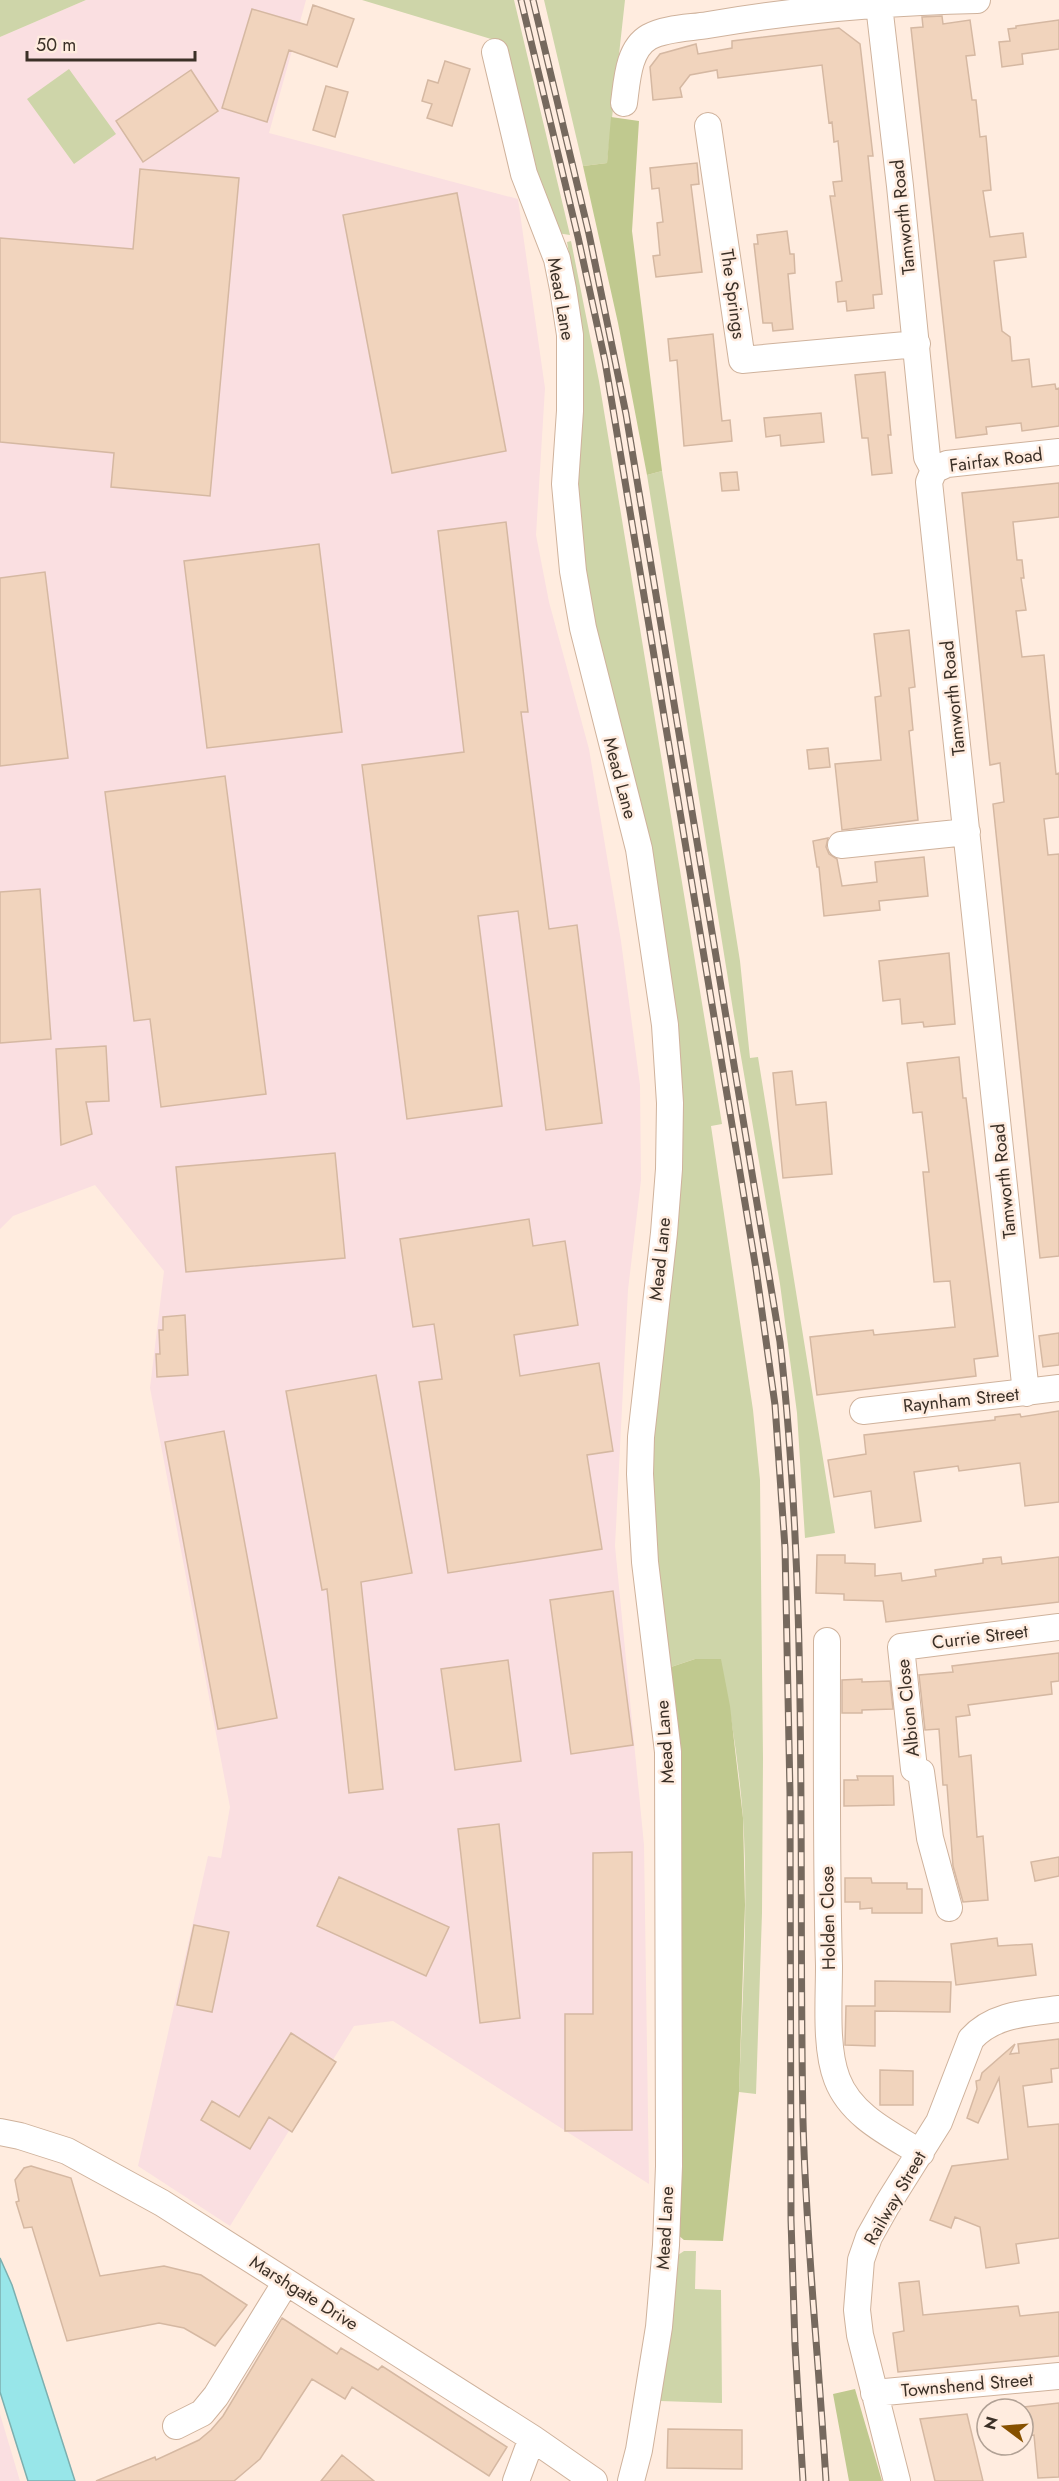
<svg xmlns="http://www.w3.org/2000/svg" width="1059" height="2481" viewBox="0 0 1059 2481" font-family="Jost,sans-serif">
	<rect width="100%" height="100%" fill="#ffecdf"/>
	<path fill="#fadfe1" d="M86,0H306L269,133L518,199L545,388L536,535L549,602L589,749L621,941L640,1085L641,1180L628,1290L615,1546L644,1845L649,2184L393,2021L354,2026L230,2226L138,2166L208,1856L221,1858L230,1807L150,1388L164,1271L95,1185L13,1216L0,1229V37Z
		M0,2414L20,2481H0Z"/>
	<path fill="#ced5a9" d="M0,0H86L0,37Z
		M362,0H514L570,235L557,233L534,182L501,42Z
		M544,0H625L607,163L583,166Z
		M69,69L116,134L74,164L27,99Z
		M571,241L599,381L722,1124L711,1126L753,1410L760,1480L763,1758L762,1913L756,2094L739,2092C742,2001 749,1909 743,1818C739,1765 731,1712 720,1659H695L668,1668L653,1551L651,1438L680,1123L575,512L578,350L583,336L567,242Z
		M662,471L740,961L750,1058L758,1057L835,1533L805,1538L797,1413L780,1284L733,1010L647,475Z
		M684,2251H696L695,2289L721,2290L722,2403L660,2401L678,2255Z"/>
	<path fill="#c0c98f" d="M611,117L639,121L632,231L662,471L647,475L618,323L583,166L607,163Z
		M695,1659H721L730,1706L743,1818L745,1905L739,2092L723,2241L684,2240L678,2235L668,1668Z
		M855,2389L882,2481H849L833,2394Z"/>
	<path fill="#98e6e9" stroke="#7cafaf" stroke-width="1.5" d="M0,2258L12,2285L75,2481H28L0,2392Z"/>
	<path fill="#f1d4bd" stroke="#d5b8a2" stroke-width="1.5" d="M313,5L354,19L337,67L289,50L267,122L222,108L252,9L307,25Z
		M942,16L943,24L970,20L975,55L966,56L972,100H976L980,137L986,136L991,190L983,191L990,237L1023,233L1026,257L994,261L1002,331L1010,337L1012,361L1029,359L1032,387L1055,384L1056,389L1059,388V426L1022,431L1021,423L986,427L987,434L956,438L911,28L923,27L922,17Z
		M1059,20V49L1022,54L1023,64L1002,67L999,42L1010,41L1008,29L1016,28V26Z
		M839,28L860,44L873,156H868L882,294L873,295L874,308L847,311L846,301L838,302L836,282L842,281L830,196H835L833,182L842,181L838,141L834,142L832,122L829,123L822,65L718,78L717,70L690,75L680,88L682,97L653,100L650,67L660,54L696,44L698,54L732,48V41Z
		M445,61L470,69L452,126L427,118L432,104L422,101L428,80L438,83Z
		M191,70L218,111L143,162L116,121Z
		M326,86L348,92L335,137L313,130Z
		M697,163L699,184L691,185L702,272L656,277L653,256L660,255L657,223L663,222L659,188L652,189L650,168Z
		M140,169L239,178L210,496L111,487L114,453L0,442V238L133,249Z
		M457,193L506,451L392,473L343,215Z
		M787,231L790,254H794L795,273L788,274L793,329L773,331L772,323H763L754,244H758L757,235Z
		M713,334L722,421L730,420L732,441L684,446L677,360L670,361L668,339Z
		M885,372L891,435H888L892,473L872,475L868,438H862L855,375Z
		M821,413L824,442L781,446L780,435L766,437L764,418Z
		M737,472L739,490L722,491L720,473Z
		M1059,483V517L1013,522L1017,560H1022L1024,578H1021L1026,610L1016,611L1022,657L1044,655L1056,774L1059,773V817L1044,819L1048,855L1059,854V1256L1040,1258L993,804L1004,802L1000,763L990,765L962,493Z
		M506,522L528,712H521L549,929L577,925L602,1123L546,1130L518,911L478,916L502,1106L407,1119L362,765L464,752L438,531Z
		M319,544L342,732L207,748L184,561Z
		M45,572L68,758L0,766V578Z
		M909,630L915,687L909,688L913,730L909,731L918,820L842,830L835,764L881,760L875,697L881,696L874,634Z
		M828,748L830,767L809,769L807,750Z
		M225,776L266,1094L161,1107L150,1019L134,1021L105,792Z
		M828,838L826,847L829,854L837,859L842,886L877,882L875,862L924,857L928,896L879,901L880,910L824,916L819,867H817L813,841Z
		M40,889L51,1039L0,1043V892Z
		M949,953L955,1024L924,1027L923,1022L902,1024L900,999L883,1001L879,961Z
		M106,1046L109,1101L86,1102L92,1134L61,1145L56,1049Z
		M959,1057L963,1098H966L998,1356L974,1359L976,1376L817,1395L810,1337L873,1330L874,1335L955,1327L950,1281L934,1282L923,1172H929L922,1112L913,1113L907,1063Z
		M792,1071L796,1105L826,1102L832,1174L783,1178L773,1073Z
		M335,1153L345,1258L186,1272L176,1167Z
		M529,1219L533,1246L565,1241L578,1325L514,1335L520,1376L599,1363L613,1451L587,1455L602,1549L448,1573L419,1382L442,1379L434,1324L413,1327L400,1239Z
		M185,1315L188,1375L157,1377L156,1354H160L159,1330H163V1317Z
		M1059,1333V1365L1043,1367L1039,1336Z
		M376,1375L412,1573L361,1582L383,1789L349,1793L327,1589L322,1590L286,1391Z
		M1059,1411V1502L1025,1506L1020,1463L959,1471L958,1466L914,1472L921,1521L875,1528L871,1491L834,1497L828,1460L866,1454L864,1435L995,1420V1417L1020,1414L1021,1417Z
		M224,1431L277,1718L218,1729L165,1442Z
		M817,1555H845V1563L875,1564V1576L901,1573L902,1581L936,1576L935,1570L983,1563V1559L1001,1557L1002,1564L1059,1557V1602L886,1622L883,1601L844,1600V1594L816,1593Z
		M613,1591L633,1745L571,1754L550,1600Z
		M1059,1653V1681L1051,1682L1052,1694L968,1705L970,1715L956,1717L959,1757L971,1755L977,1837L983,1836L988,1900L963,1902L953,1866L947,1785H943L939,1729L925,1730L919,1675L953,1672L952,1666Z
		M508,1660L521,1761L455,1770L441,1669Z
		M862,1679V1682L890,1681L893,1709L862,1710V1713H842V1680Z
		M857,1776H893L894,1805L844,1806V1780H858Z
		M499,1824L520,2018L480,2023L458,1829Z
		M632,1852V2130L565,2131V2014H593V1853Z
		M1059,1857V1876L1035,1881L1031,1862Z
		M339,1877L449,1927L426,1976L317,1926Z
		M845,1878H871L872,1883H907V1889H922V1913H872V1908L860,1909V1902H845Z
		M194,1925L229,1932L212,2012L177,2005Z
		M997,1938L998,1946L1032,1944L1036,1975L956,1985L951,1944Z
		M875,1981L951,1982L950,2012L875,2011V2046L845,2045L846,2006H875Z
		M291,2033L336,2062L292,2132L269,2117L250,2149L201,2120L212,2101L239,2117Z
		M1059,2039V2068L1051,2069L1052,2082L1023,2086L1028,2127L1059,2124V2238L1016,2244L1019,2263L986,2268L980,2227L955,2217L951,2228L930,2220L952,2166L1008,2159L999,2078L978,2123L967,2118L977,2089L976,2081L980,2080L982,2073L1015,2044L1010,2054L1019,2053L1018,2044Z
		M880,2070L913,2071V2105H880Z
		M31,2166L71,2178L100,2276L164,2266L201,2275L247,2305L215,2346L184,2328L159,2323L67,2341L32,2227L24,2228L16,2202L19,2201L15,2180L24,2168Z
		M919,2281L923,2315L1018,2306L1020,2316L1059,2312V2356L898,2372L893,2333L904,2331L899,2283Z
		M282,2318L337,2354L341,2348L378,2370L382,2366L507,2447L489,2476L352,2387L345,2399L312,2379L260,2459L234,2481H96L155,2457L156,2460L199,2440L211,2430L223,2416Z
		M1059,2403V2477L1038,2478L1034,2435L1027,2436L1024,2407Z
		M967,2414L983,2481H935L920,2419Z
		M668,2429L742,2430V2469L667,2468Z
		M342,2455L352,2463L374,2481H321Z"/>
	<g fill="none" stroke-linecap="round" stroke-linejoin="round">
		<defs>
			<path id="minor" d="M879,5L900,186L927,457L934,470L929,482L1026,1393
				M495,52L524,174L557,259L563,289L570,335V411L565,484L573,571L583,628L639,849L665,1025L670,1103L669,1169L664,1233L641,1437L640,1474L645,1562L668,1752L669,2166L666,2245L659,2327L639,2450L631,2481
				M624,103C627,81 628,49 649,37C665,28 690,28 708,25C796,10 887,2 977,0
				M708,126L742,360L917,344
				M934,470L947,464L1059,452
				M841,845L967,832
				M863,1411L1059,1388
				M827,1641C827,1750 826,1858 829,1966C829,2000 825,2048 837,2079C851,2116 890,2134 921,2153
				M949,1908L930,1838L921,1772L914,1769L901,1647L1059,1627
				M0,2132L20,2136L67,2151L162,2203L532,2438L594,2481
				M874,2393L1059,2376
				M176,2426L202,2413L216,2396L286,2282
				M516,2481L532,2438
				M897,2481L860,2335L857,2310L861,2260L869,2237L887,2205L939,2122L971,2039C993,2014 1028,2013 1059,2009"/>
		</defs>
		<use href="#minor" stroke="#cfb29c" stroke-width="28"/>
		<use href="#minor" stroke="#fff" stroke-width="26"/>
		<defs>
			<path id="rail" d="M521,0L578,237L605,361L756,1269L775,1405L785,1548L790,1793L791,2220L795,2344L803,2481
				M533,0L589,234L626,414L780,1342C809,1601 798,1861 803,2121C806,2241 819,2361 826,2481"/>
		</defs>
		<use href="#rail" stroke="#76695e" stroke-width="7"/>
		<use href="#rail" stroke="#ffecdf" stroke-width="4.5" stroke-dasharray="14" stroke-linecap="butt"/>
	</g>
	<g text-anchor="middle" stroke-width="5" stroke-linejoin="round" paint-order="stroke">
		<g font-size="18" fill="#3b3027" stroke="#ffecdf">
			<text transform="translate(903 217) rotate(-96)" y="6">Tamworth Road</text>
			<text transform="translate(733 294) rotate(82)" y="6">The Springs</text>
			<text transform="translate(561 299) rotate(80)" y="6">Mead Lane</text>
			<text transform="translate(996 460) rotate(-7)" y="6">Fairfax Road</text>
			<text transform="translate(953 698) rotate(-96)" y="6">Tamworth Road</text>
			<text transform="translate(620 778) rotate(75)" y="6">Mead Lane</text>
			<text transform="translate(1004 1181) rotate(-96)" y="6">Tamworth Road</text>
			<text transform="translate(660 1259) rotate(-84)" y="6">Mead Lane</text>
			<text transform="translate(961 1400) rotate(-6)" y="6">Raynham Street</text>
			<text transform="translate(980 1637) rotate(-7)" y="6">Currie Street</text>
			<text transform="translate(908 1708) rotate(-96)" y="6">Albion Close</text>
			<text transform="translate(665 1742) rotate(-94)" y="6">Mead Lane</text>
			<text transform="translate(828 1918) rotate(-91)" y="6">Holden Close</text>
			<text transform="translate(895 2198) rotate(-60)" y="6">Railway Street</text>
			<text transform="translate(665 2228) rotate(-87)" y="6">Mead Lane</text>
			<text transform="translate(304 2293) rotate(32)" y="6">Marshgate Drive</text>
			<text transform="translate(967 2385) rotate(-5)" y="6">Townshend Street</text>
		</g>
	</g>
	<g transform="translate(1005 2427) rotate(286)"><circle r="28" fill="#ffecdf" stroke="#b1a195" stroke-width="1.5"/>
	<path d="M0-4.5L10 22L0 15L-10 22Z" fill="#875100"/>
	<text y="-9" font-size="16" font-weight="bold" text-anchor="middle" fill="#3b3027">N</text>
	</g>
	<path d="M27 51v9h168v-9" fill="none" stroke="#3b3027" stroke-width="3"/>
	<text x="36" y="51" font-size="18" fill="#3b3027" stroke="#ffecdf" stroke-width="4.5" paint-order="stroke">50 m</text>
</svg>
